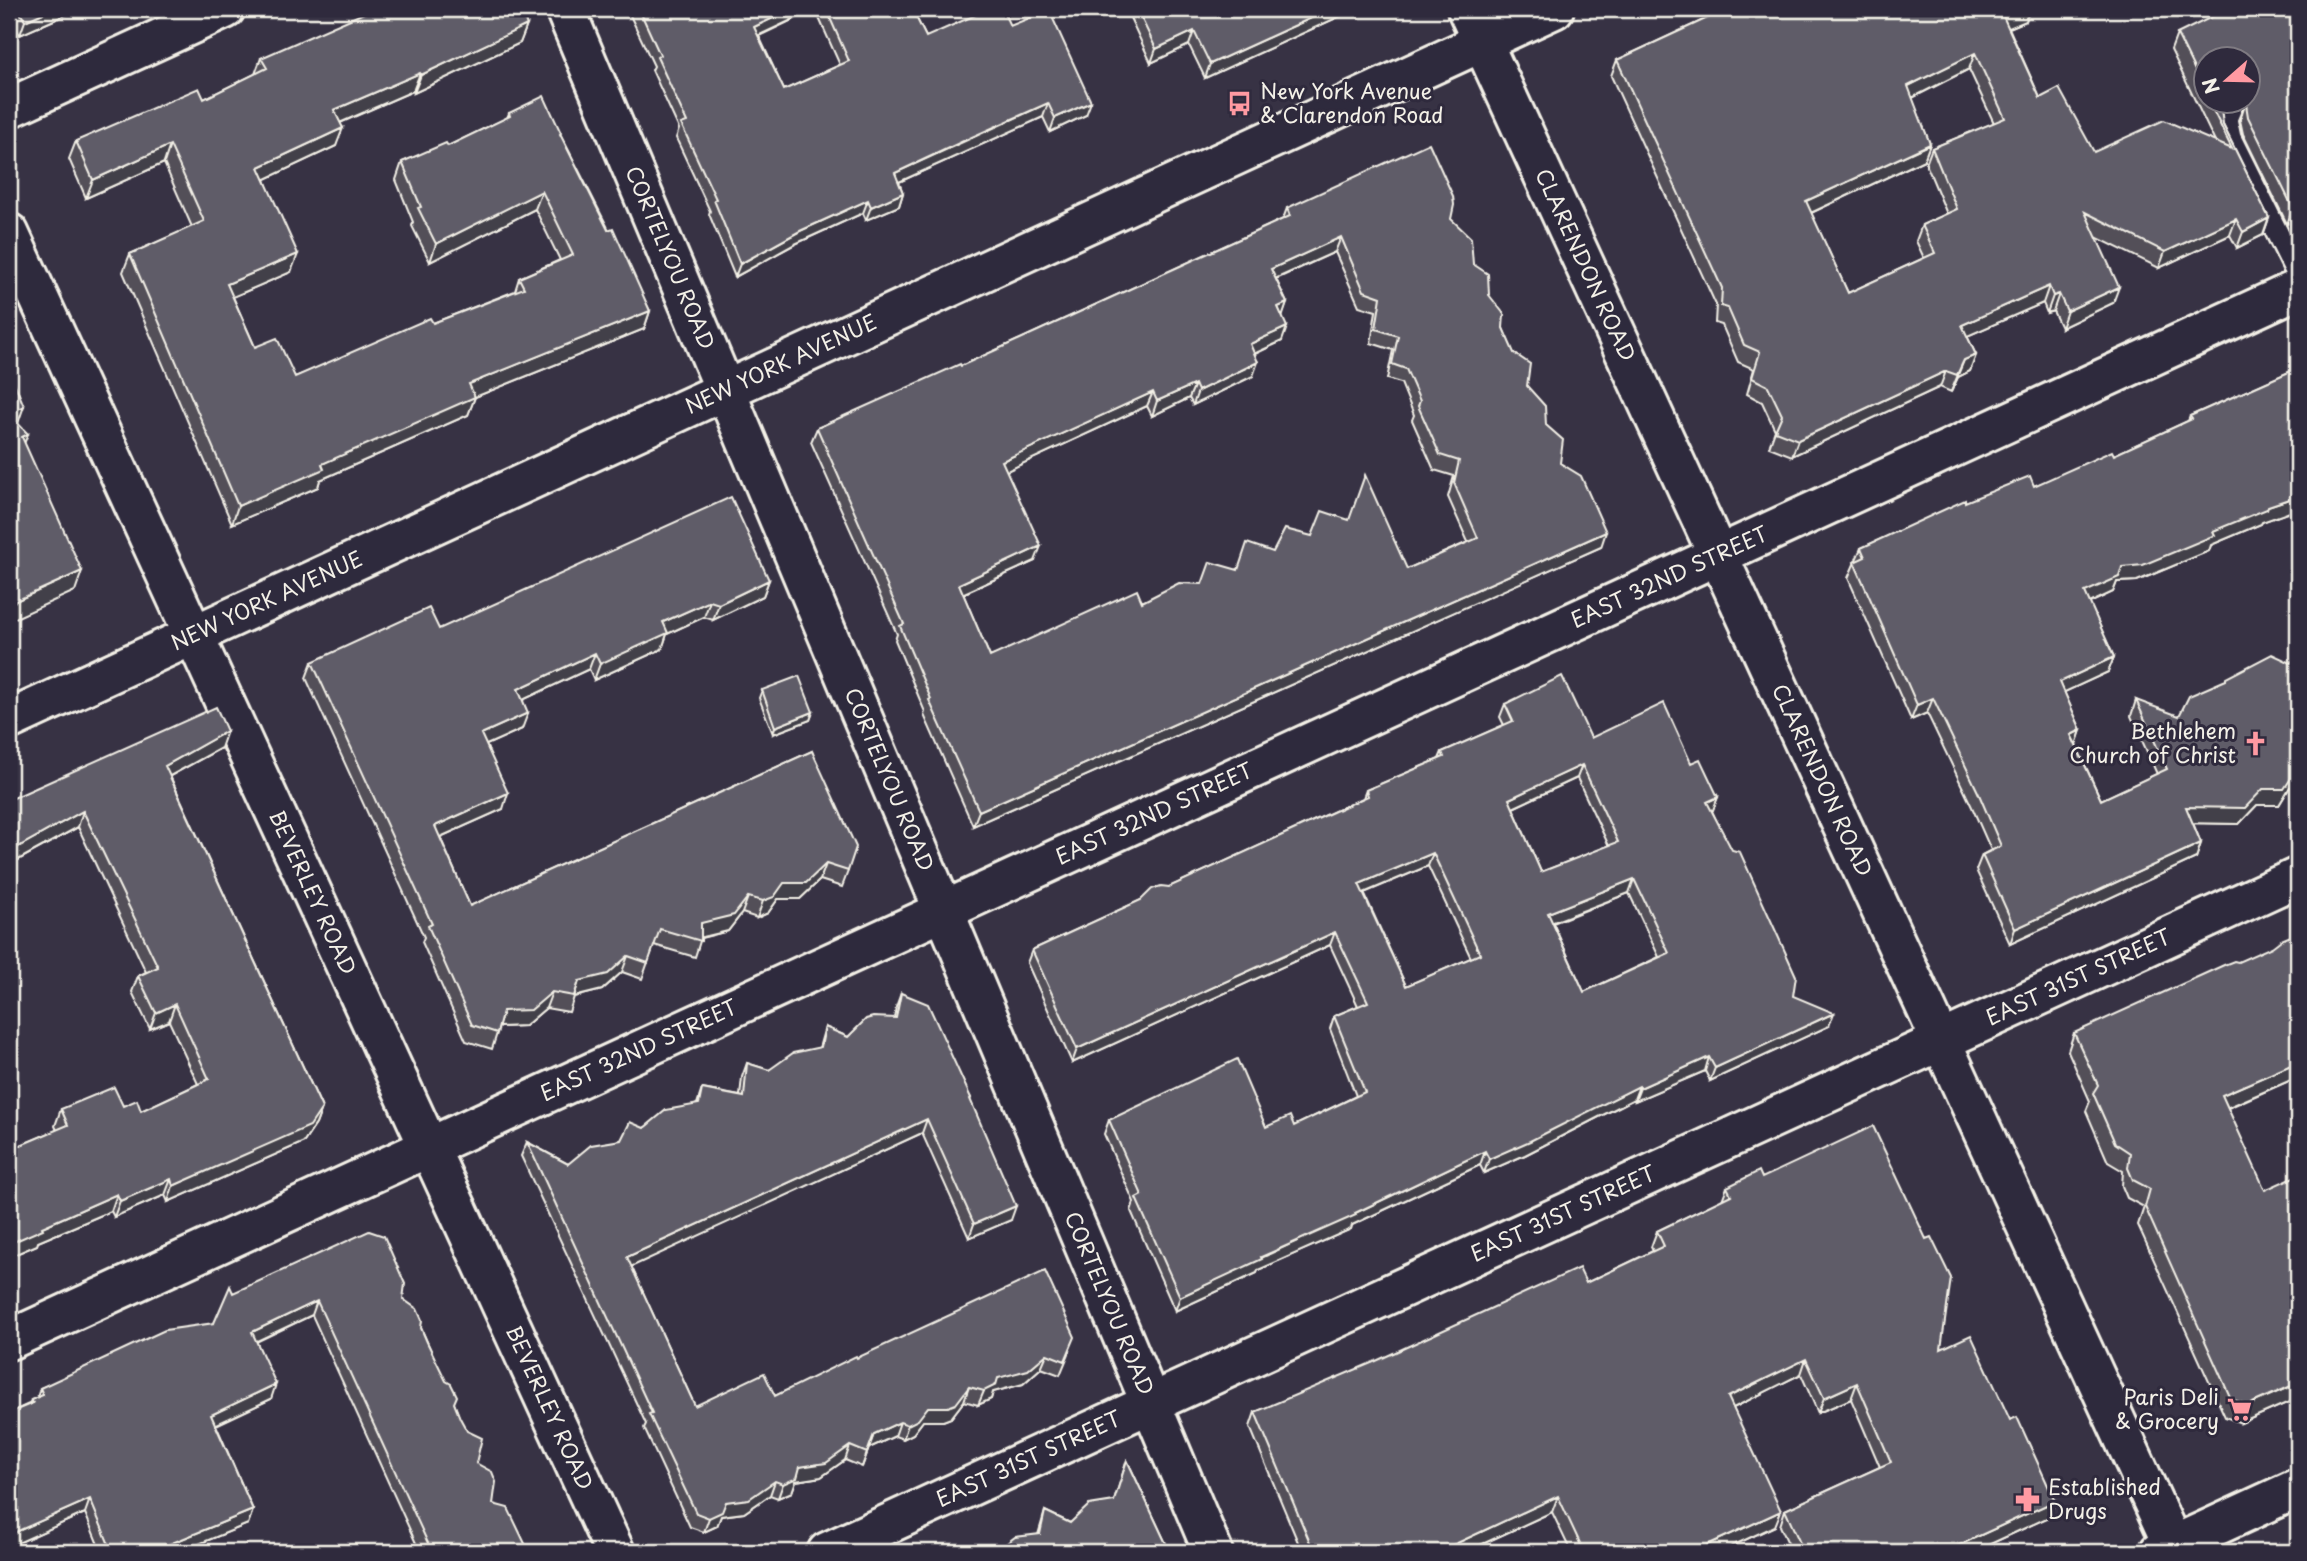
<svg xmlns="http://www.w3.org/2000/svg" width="2307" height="1561" viewBox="0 0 2307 1561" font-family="'Playpen Sans',sans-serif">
	<rect width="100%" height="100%" fill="#373244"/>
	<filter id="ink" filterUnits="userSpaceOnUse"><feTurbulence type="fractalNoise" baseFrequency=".0143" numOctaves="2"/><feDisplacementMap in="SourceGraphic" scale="14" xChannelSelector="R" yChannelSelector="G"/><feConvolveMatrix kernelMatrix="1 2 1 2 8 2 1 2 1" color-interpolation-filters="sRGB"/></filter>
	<g filter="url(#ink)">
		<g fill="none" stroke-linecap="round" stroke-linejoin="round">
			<defs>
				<path id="lane" d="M2233,102L2226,119L2230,138L2298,275"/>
				<g id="street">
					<path id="s1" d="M565,9L1213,1552"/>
					<path id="s2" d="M1467,9L2176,1552"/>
					<path d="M9,108L225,9"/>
					<path id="s3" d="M9,233L615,1552"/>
					<path id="s4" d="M9,720L1554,9"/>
					<path id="s5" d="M9,1340L2298,289"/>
					<path id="s6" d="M827,1552L2298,877"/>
				</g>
				<path id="secondary" d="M2159,1552L2298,1488"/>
			</defs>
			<use href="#lane" stroke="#f4f1e8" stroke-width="26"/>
			<use href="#street" stroke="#f4f1e8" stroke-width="44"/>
			<use href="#secondary" stroke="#f4f1e8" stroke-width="44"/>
			<use href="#lane" stroke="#2f2a3d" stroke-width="21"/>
			<use href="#street" stroke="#2f2a3d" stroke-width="38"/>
			<use href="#secondary" stroke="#2f2a3d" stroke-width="38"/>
		</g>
		<path fill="#524f59" stroke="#f4f1e8" stroke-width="2" fill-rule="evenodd" d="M9,9H79L20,35L9,17Z
			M627,9H912L926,37L1010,26L1086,115L1050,132L1043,117L967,151L899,182L903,193L899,206L866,220L863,213L795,244L735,277L709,214L710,211L676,138L679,129L652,70L654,66ZM815,9L840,65L784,90L759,36Z
			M1126,9H1347L1345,14L1205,78L1189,45L1151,63Z
			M1727,9H2039L2028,14L2026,21L2009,28L2040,98L2094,152L2215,142L2171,50L2177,34L2298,9V219L2287,224L2243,134L2240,120L2245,105V102H2248V60H2206V102H2220L2223,125L2269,218L2263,235L2237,248L2230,235L2159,268L2096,237L2113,303L2061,328L2053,311L2047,313L2043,303L1967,336L1976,355L1970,371L1958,377L1951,392L1940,387L1792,456L1769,447L1775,430L1762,402L1747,394L1754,369L1738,362L1722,325L1715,323L1716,305L1611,76L1617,60ZM1969,69L1994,123L1932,148L1926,164L1947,214L1922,225L1916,241L1924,258L1848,293L1811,213L1924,160L1930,144L1912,98Z
			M527,25L520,43L414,93L413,91L340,123L336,146L265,179L291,272L233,297L255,347L295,377L515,291L519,278L560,260L535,209L430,262L412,226L413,222L396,180L402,162L448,146L507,118L509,113L561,135L650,311L644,329L475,397L468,415L320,480L318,487L232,524L123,272L130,254L192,227L164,163L86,198L69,159L76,141L204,99L255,74L261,58Z
			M1287,208L1451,219L1473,264L1489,295L1527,386L1546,425L1560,463L1601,547L973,826L924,715L925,712L895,640L897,634L811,442L817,428L961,366L1283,219ZM1335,252L1359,306L1376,311L1371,343L1393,350L1387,379L1401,383L1414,415L1412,420L1434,470L1454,476L1448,497L1468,542L1407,569L1273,552L1238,569L1202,584L1142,602L990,657L963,594L1035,561L1006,471L1147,406L1152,416L1189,398L1193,405L1253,376L1255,354L1282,341V316L1287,303L1276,279Z
			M2298,368V509L2262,522L2261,524L2211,545L2209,551L2137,581L2117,582L2113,592L2089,603L2114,657L2108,672L2064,692L2081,730L2076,745L2101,800L2157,774L2131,716L2136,700L2290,787L2279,805H2257L2239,824L2193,823L2201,843L2196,858L2010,944L1976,870L1982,855L1991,850L1972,807L1927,713L1911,720L1848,578L1861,548L1965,502L2034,486L2114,455L2188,421L2190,416Z
			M769,580L763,596L713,620L704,617L667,634L662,649L594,680L589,669L522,700V729L486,745L503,809L440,837L470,906L812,751L848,871L842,887L820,880L800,899H778L768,913L757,918L742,913L728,931L701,938L695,957L654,945L642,979L622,972L602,990L574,997L569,1012L546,1008L525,1026L499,1027L492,1049L466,1041L422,942L424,937L306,678L312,662L439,629Z
			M762,690L813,712L810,720L773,734L759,698Z
			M1505,704L1591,738L1691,763L1718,797L1712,811L1793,996L1829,1026L1710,1081L1705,1071L1635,1101L1634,1099L1525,1155L1484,1173L1480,1165L1352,1225L1351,1229L1258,1270L1257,1273L1175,1311L1131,1211L1134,1202L1104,1134L1109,1120L1266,1127L1294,1126L1356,1096L1330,1029L1334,1016L1358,1006L1330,945L1072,1063L1027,963L1032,950L1363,798L1366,790L1439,759L1442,752L1504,725L1500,717ZM1577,778L1609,846L1541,872L1513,808ZM1428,866L1471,958L1406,986L1364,893ZM1629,893L1659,957L1584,992L1553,923Z
			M221,748L170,776L322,1108L316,1124L304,1142L168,1202L165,1195L114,1217L111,1211L38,1242L37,1245L9,1257V1150L57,1130L55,1126L61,1109L123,1106L141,1111L198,1084L169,1021L150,1029L132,992L138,976L146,972L78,827L9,865V800Z
			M901,993L971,1098L970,1101L1011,1220L969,1238L922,1133L631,1266L695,1406L775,1396L857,1358L1070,1351L1060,1375L1041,1368L1023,1384L993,1392L991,1399L978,1405L964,1401L951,1418L943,1421H923L913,1434L903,1439L895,1436L869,1448L862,1467L845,1460L821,1477L796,1481L792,1492L778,1498L770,1495L744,1513L721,1516L717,1526L704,1532L690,1527L644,1428L646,1424L521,1156L527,1142L568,1164L621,1140L644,1128L697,1104L702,1089L740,1096L742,1077L747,1063L769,1070L819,1048L825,1027L848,1037L894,1018L896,1007Z
			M2074,1033L2298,1077L2228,1108L2298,1398L2241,1423L2225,1417L2138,1225L2144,1207L2127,1198L2122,1186L2123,1171L2108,1162L2086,1111L2090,1101L2068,1051Z
			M1762,1178L1941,1349L2049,1517L1973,1552H1792L1780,1526L1785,1510L1880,1467L1851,1399L1818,1413L1801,1374L1733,1408L1775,1526L1719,1552H1571L1552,1512L1465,1552H1302L1250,1427L1255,1412L1586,1283L1653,1251L1651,1247L1657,1231L1722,1200L1727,1187Z
			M233,1293L403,1299L421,1328L454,1403L476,1463L493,1504L529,1552H420L312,1315L256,1342L271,1399L216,1425L253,1510L248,1524L179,1552H101L85,1513L9,1547V1413L29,1404L31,1400L37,1398L40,1388L214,1323Z
			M1127,1460L1170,1552L1038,1535L1045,1511L1070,1523L1114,1501Z"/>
		<path fill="#424048" stroke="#f4f1e8" stroke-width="2" d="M52,9H79L20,35L25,21Z
			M792,9H815L749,40L754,27Z
			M1331,9H1347L1345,14L1205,78L1210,64Z
			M2021,9H2039L2028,14L2026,21L1997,33L2003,16Z
			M527,25L520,43L414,93L421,75Z
			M1194,31L1189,45L1151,63L1156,49Z
			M1975,53L1969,69L1902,103L1908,86Z
			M420,73L413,91L328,128L334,110Z
			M1091,102L1086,115L1050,132L1055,118Z
			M1048,103L1043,117L890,186L895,173Z
			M343,128L336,146L253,185L259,167Z
			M1930,144L1924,160L1800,218L1806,201Z
			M170,145L164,163L86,198L93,180Z
			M542,191L535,209L430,262L436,244Z
			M903,193L899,206L866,220L871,207Z
			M868,200L863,213L795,244L735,277L740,264L800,231Z
			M2298,205V219L2287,224L2293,208Z
			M2269,218L2263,235L2237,248L2243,232Z
			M2236,219L2230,235L2159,268L2165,252Z
			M1341,237L1335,252L1266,283L1271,269Z
			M298,254L291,272L221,302L227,284Z
			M2049,286L2043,303L1956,341L1962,325Z
			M2119,287L2113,303L2061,328L2067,311Z
			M2059,294L2053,311L2047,313L2053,296Z
			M1287,303L1282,318L1278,307Z
			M650,311L644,329L475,397L468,415L320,480L318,487L232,524L238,506L322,464L469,384Z
			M1287,327L1282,341L1245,358L1250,344Z
			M1976,355L1970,371L1958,377L1951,392L1964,360Z
			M1258,362L1253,376L1193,405L1198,391Z
			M1946,371L1940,387L1792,456L1798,440Z
			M1195,384L1189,398L1152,416L1157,401Z
			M1153,392L1147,406L996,476L1002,461Z
			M24,406L17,426L9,430V413Z
			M28,434L20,454L22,437Z
			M2298,496V509L2262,522L2261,524L2211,545L2209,551L2137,581L2117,582L2113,592L2079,608L2085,592L2122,567L2213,531L2268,506Z
			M1606,532L1601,547L973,826L979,811Z
			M1041,546L1035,561L953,598L959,584Z
			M82,571L75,591L9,621V604Z
			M769,580L763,596L713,620L719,604Z
			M710,601L704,617L667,634L662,649L594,680L600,664L663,622Z
			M595,653L589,669L512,705L518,689Z
			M2114,657L2108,672L2054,697L2060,682Z
			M1933,698L1927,713L1911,720L1917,705Z
			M813,712L810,720L773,734L775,727Z
			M528,713L522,729L475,750L481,734Z
			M2081,730L2076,745L2071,735Z
			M227,731L221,748L159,782L165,766Z
			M1582,765L1577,778L1504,812L1509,799Z
			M2296,771L2298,772V787H2290L2279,805H2257L2239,824L2180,823L2186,807L2263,789Z
			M508,793L503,809L429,842L435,826Z
			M1718,797L1713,810L1703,815L1707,802Z
			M83,811L78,827L9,865V852Z
			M2201,843L2196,858L2010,944L2015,929Z
			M1433,853L1428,866L1354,897L1359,884Z
			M826,864L820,880L800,899H778L768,913L757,918L763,901L784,883Z
			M1634,879L1629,893L1543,926L1548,913Z
			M748,897L742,913L728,931L695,939L701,923Z
			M1335,932L1330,945L1072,1063L1077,1049Z
			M628,956L622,972L602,990L574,997L579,981Z
			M552,992L546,1008L525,1026L498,1027L503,1011Z
			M175,1004L169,1021L150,1029L156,1013Z
			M1834,1013L1829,1026L1710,1081L1715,1068Z
			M1709,1057L1705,1071L1635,1101L1640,1088Z
			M2298,1062V1077L2215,1113L2222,1095Z
			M1639,1086L1634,1099L1525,1155L1484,1173L1489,1159Z
			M322,1108L316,1124L304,1142L168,1202L173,1186Z
			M927,1119L922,1133L622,1271L627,1257Z
			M1485,1151L1480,1165L1352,1225L1351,1229L1258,1270L1257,1273L1175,1311L1180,1297Z
			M171,1179L165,1195L114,1217L120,1201Z
			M117,1194L111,1211L38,1242L37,1245L9,1257V1244L42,1227Z
			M1016,1206L1011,1220L969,1238L974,1224Z
			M317,1301L312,1315L246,1346L252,1332Z
			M1047,1354L1041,1368L1023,1384L993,1392L991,1399L978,1405L984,1391L998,1378Z
			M1806,1359L1801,1374L1723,1413L1728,1397Z
			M1857,1383L1851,1399L1818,1413L1824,1398Z
			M2298,1383V1398L2241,1423L2248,1405Z
			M276,1384L271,1399L206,1429L211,1415Z
			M969,1387L964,1401L951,1418L943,1421H923L913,1434L903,1439L908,1425L928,1407Z
			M900,1422L895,1436L869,1448L862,1467L874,1434Z
			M850,1446L845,1460L821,1477L796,1481L792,1492L778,1498L783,1484L800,1467Z
			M775,1481L770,1495L744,1513L721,1516L717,1526L704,1532L709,1518L726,1502Z
			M1558,1496L1552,1512L1465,1552H1438Z
			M90,1499L85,1513L9,1547V1535Z
			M2055,1501L2049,1517L1973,1552H1944Z
			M253,1510L248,1524L179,1552H150Z
			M1781,1511L1775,1526L1719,1552H1692Z"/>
		<path fill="#5f5c67" stroke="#f4f1e8" stroke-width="2" fill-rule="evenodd" d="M18,9H52L25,21Z
			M373,9H520L527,25L421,75L420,73L334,110L343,128L259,167L298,254L227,284L255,347L277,338L295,377L430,318L433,323L524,288L519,278L573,255L542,191L436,244L418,208L421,207L402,162L446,143L448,146L510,116L509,113L544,96L561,133L560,134L608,230L613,228L650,311L469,384L475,397L322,464L324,469L238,506L130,254L204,221L170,145L93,180L76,141L199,88L204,99L267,68L261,58Z
			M639,9H792L754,27L784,90L849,61L826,9H912L926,37L989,9H1002L1010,26L1049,10L1091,102L1055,118L1048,103L972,137L895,173L903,193L871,207L868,200L800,231L740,264L714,200L716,199L681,124L687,122L657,57L660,55Z
			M1137,9H1331L1210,64L1194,31L1156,49Z
			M1727,9H2021L2003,16L2040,98L2059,88L2094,152L2164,120L2232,149L2209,102H2220L2223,125L2269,218L2243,232L2236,219L2165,252L2085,212L2119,287L2067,311L2059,294L2053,296L2049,286L1962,325L1976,355L1964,360L1957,375L1946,371L1798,440L1775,431L1782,415L1768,386L1752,378L1760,352L1744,345L1728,308L1721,306L1722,288L1617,60ZM1975,53L2005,118L1932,148L1957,209L1922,225L1935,253L1848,293L1806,201L1930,144L1908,86Z
			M2228,9H2298V205L2293,208L2248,117L2246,104L2251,90L2250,78L2248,76V60H2206V93L2177,34Z
			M1429,143L1453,196L1454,205L1451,219L1471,238L1473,264L1488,274L1489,295L1504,314L1503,328L1514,353L1530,364L1527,386L1545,406L1546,425L1563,440L1560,463L1581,476L1606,532L979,811L929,700L931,699L900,626L904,624L817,428L960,364L961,366L1290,216L1287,208ZM1341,237L1364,291L1381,297L1376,329L1398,336L1392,364L1406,369L1420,401L1418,406L1440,455L1459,461L1454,483L1478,538L1407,569L1365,475L1349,520L1322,511L1312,536L1285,529L1273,552L1247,543L1238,570L1210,562L1202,584L1179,583L1142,602L1137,590L990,657L959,584L1041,546L1002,461L1153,392L1157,401L1195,384L1198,391L1258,362L1250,344L1287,327L1278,307L1287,303L1271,269Z
			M2298,368V496L2268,506L2267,509L2213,531L2215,535L2143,565L2122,567L2119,577L2085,592L2114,657L2060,682L2081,730L2071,735L2101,800L2167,769L2136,700L2179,716L2189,696L2226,680V678L2272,654L2291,663L2298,653V772L2296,771L2284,789H2263L2245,808L2186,807L2201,843L2015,929L1982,855L2001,846L1978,792L1933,698L1917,705L1854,562L1865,557L1861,548L1965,500V502L2030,476L2034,486L2112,451L2114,455L2192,419L2190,416Z
			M9,370L24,406L9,413Z
			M9,414L28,434L22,437L82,571L9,604Z
			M731,497L769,580L719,604L710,601L663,622L668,633L600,664L595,653L518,689L528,713L481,734L508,793L435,826L470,906L812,751L856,847L848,871L826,864L806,883H784L774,897L763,901L748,897L734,915L701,923V941L660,929L648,963L628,956L608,974L579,981L574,996L552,992L531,1010L503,1011L497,1033L472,1025L428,926L432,924L312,662L429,608L439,629Z
			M799,676L813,712L775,727L762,690Z
			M1562,676L1591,738L1664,703L1691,763L1700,759L1718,797L1707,802L1732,850L1740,852L1796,976L1793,996L1834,1013L1715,1068L1709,1057L1640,1088L1639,1086L1530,1141L1489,1159L1485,1151L1355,1213L1356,1215L1261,1257L1262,1259L1180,1297L1136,1198L1142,1195L1109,1120L1237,1059L1266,1127L1290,1116L1294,1126L1365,1092L1334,1016L1368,1002L1335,932L1077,1049L1032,950L1141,900L1152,889L1161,886L1169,887L1368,796L1366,790L1444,757L1442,752L1513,721L1505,704ZM1582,765L1618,842L1541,872L1509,799ZM1433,853L1480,954L1406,986L1359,884ZM1634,879L1669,953L1584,992L1548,913Z
			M216,707L227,731L165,766L322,1108L310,1126L173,1186L171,1179L120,1201L117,1194L42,1227L43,1229L9,1244V1150L68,1125L61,1109L114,1087L123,1106L137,1100L141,1111L209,1079L175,1004L156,1013L138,976L158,967L83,811L9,852V800Z
			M2298,933V1062L2222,1095L2265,1190L2298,1175V1383L2248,1405L2231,1399L2145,1207L2150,1189L2133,1180L2128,1168L2130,1153L2115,1143L2093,1093L2098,1085L2074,1033L2224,965L2234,961L2238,962L2272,947L2281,940Z
			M901,993L928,1004L971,1098L970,1099L1016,1206L974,1224L927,1119L627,1257L695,1406L764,1373L775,1396L856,1356L857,1358L1045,1271L1075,1337L1065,1361L1047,1354L1028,1370L998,1378L996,1385L984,1391L969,1387L956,1404L948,1407H928L918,1420L908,1425L900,1422L874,1434L867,1453L850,1446L826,1463L800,1467L797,1478L783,1484L775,1481L749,1499L726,1502L722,1512L709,1518L696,1513L649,1414L652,1413L527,1142L568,1164L591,1145L621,1140L630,1122L644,1128L666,1110L699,1104L702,1089L744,1097L747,1063L769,1070L793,1053L821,1047L825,1027L848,1037L866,1019L873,1017L896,1018Z
			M1873,1126L1926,1239L1931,1237L1951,1278L1941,1349L1971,1335L2010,1420L2017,1417L2055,1501L1944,1552H1804L1785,1510L1891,1462L1857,1383L1824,1398L1806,1359L1728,1397L1781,1511L1692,1552H1584L1558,1496L1438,1552H1314L1255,1412L1376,1361L1579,1268L1586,1283L1664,1246L1657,1231L1731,1195L1727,1187L1759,1171L1762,1178Z
			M369,1231L384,1236L405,1284L403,1299L417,1309L422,1320L421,1328L427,1342L446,1381L451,1384L457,1396L454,1403L460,1418L467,1431L482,1438L476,1463L492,1472L496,1482L493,1504L508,1508L529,1552H432L317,1301L252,1332L276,1384L211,1415L253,1510L150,1552H112L90,1499L9,1535V1413L33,1403L31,1400L43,1395L40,1388L165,1330L214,1323L230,1286L233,1293Z
			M1127,1460L1170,1552H995L1015,1537L1040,1534L1045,1511L1070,1523L1089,1505L1114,1501Z
			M971,1547L983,1552H970Z"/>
	</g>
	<defs>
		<symbol id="bus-bare" viewBox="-9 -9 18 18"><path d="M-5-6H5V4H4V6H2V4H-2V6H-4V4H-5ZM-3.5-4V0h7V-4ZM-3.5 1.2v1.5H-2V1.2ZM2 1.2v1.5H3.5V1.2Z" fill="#ff9aa2" stroke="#2f2a3d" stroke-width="2.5" paint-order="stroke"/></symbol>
		<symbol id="church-bare" viewBox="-9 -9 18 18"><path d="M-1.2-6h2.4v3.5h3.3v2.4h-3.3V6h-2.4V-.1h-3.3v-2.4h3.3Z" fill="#ff9aa2" stroke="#2f2a3d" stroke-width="2.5" paint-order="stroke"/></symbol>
		<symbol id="supermarket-bare" viewBox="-9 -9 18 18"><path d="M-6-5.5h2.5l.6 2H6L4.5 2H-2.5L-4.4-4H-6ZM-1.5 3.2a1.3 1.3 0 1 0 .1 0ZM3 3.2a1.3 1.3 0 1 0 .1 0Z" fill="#ff9aa2" stroke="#2f2a3d" stroke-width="2.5" paint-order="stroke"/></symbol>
		<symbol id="pharmacy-bare" viewBox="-9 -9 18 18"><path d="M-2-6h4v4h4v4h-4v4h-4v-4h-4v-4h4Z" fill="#ff9aa2" stroke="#2f2a3d" stroke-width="2.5" paint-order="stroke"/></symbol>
	</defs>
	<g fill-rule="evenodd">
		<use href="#bus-bare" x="1222" y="86" width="35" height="35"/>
		<use href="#church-bare" x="2238" y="726" width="35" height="35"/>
		<use href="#supermarket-bare" x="2222" y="1392" width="35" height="35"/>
		<use href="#pharmacy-bare" x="2010" y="1482" width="35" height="35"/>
	</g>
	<g text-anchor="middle" stroke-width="6" stroke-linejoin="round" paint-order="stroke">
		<g font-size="21" fill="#f4f1e8" stroke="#2f2a3d" text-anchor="start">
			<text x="1260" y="99">New York Avenue<tspan x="1260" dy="24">&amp; Clarendon Road</tspan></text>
			<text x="2236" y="739" text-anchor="end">Bethlehem<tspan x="2236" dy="24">Church of Christ</tspan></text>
			<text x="2219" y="1405" text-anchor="end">Paris Deli<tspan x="2219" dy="24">&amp; Grocery</tspan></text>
			<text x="2048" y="1495">Established<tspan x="2048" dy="24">Drugs</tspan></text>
		</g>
		<g font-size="21" fill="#f4f1e8" stroke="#2f2a3d">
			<text dy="7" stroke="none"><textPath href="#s1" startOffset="270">CORTELYOU ROAD</textPath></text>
			<text dy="7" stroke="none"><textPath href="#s2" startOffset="282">CLARENDON ROAD</textPath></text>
			<text dy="7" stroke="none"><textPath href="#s4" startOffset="850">NEW YORK AVENUE</textPath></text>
			<text dy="7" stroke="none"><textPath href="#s5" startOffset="1827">EAST 32ND STREET</textPath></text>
			<text dy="7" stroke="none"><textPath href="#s4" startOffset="284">NEW YORK AVENUE</textPath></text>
			<text dy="7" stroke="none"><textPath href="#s1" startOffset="836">CORTELYOU ROAD</textPath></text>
			<text dy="7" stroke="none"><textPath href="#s2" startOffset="849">CLARENDON ROAD</textPath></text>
			<text dy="7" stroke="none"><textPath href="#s5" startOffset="1260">EAST 32ND STREET</textPath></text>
			<text dy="7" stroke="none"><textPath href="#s3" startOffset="726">BEVERLEY ROAD</textPath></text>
			<text dy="7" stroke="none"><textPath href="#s6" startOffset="1377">EAST 31ST STREET</textPath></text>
			<text dy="7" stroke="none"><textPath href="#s5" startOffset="693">EAST 32ND STREET</textPath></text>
			<text dy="7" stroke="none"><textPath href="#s6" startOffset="810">EAST 31ST STREET</textPath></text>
			<text dy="7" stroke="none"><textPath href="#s1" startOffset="1404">CORTELYOU ROAD</textPath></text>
			<text dy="7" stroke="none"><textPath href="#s3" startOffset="1293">BEVERLEY ROAD</textPath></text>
			<text dy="7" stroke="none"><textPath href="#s6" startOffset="222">EAST 31ST STREET</textPath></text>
		</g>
	</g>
	<rect width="2307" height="1561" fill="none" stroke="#2f2a3d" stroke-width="35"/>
	<rect x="18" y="18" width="2272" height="1526" fill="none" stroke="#f4f1e8" stroke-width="2.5" filter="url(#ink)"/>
	<g transform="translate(2227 80) rotate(250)"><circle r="33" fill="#2f2a3d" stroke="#7e7a81" stroke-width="2"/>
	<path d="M0-5L12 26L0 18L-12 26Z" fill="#ff9aa2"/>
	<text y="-10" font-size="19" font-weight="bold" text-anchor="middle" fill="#f4f1e8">N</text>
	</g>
</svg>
